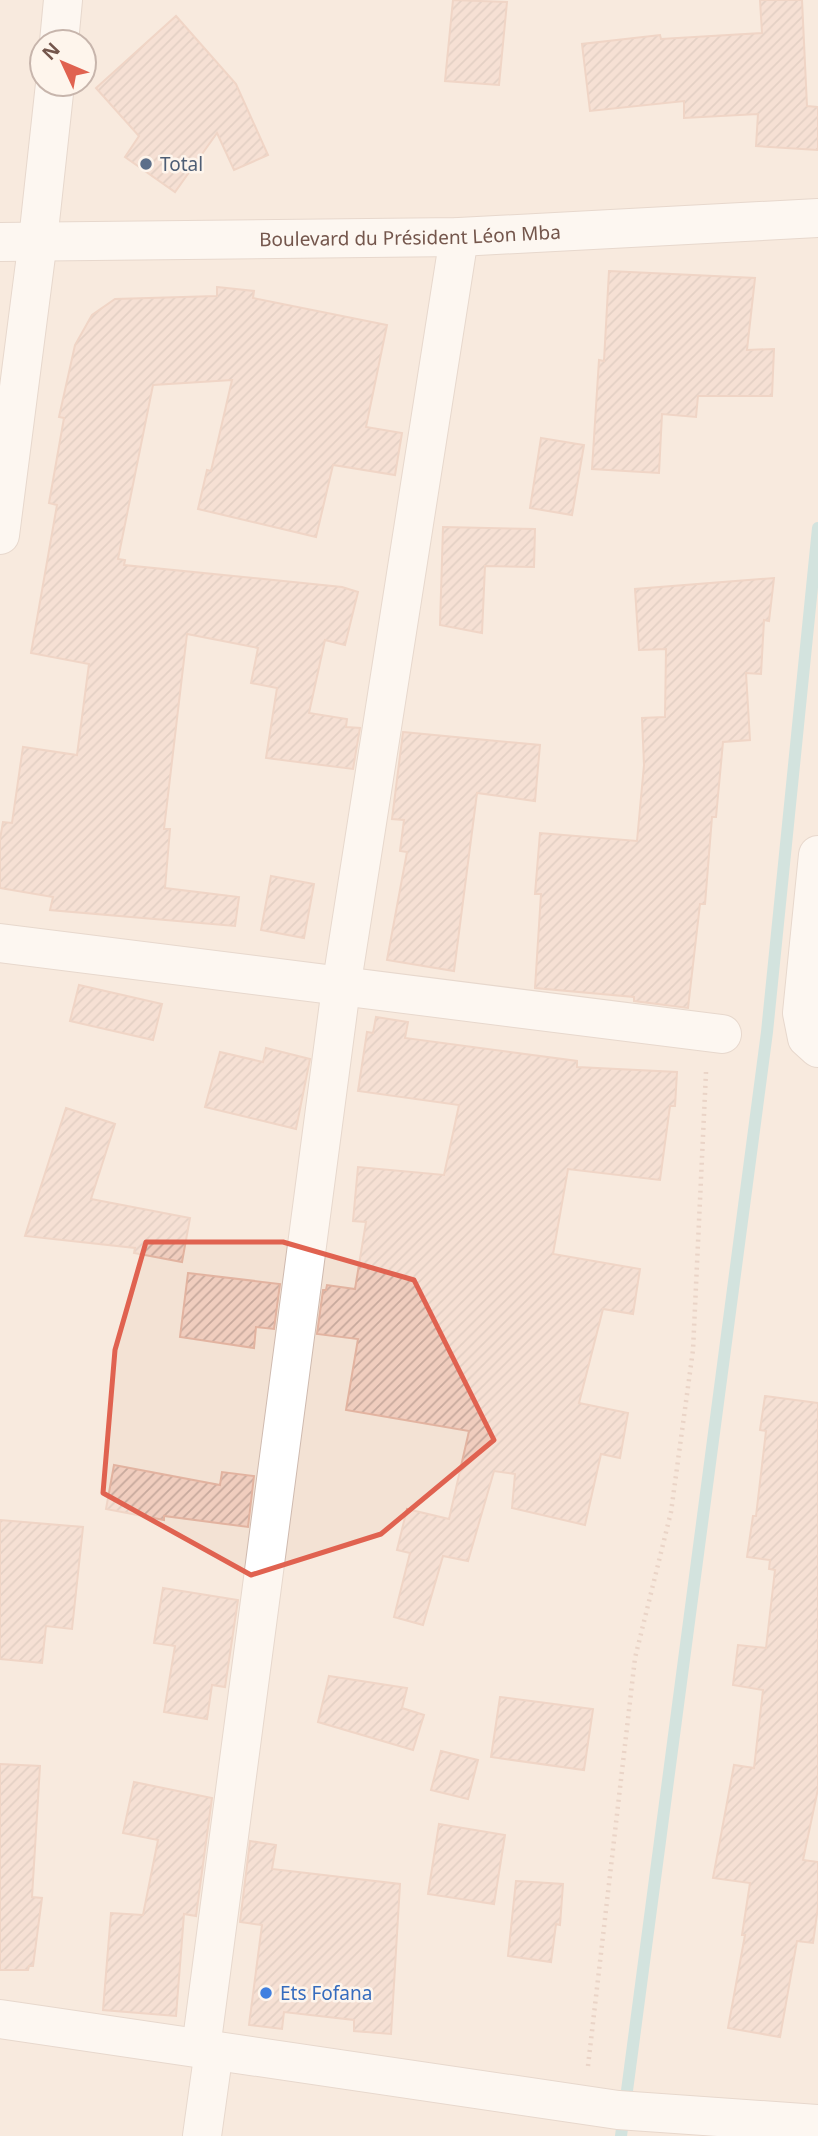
<svg xmlns="http://www.w3.org/2000/svg" width="818" height="2136" viewBox="0 0 818 2136" font-family="'Noto Sans',sans-serif">
	<defs>
		<pattern id="building-hatch" width="6" height="6" patternUnits="userSpaceOnUse" patternTransform="scale(1.75)"><rect width="6" height="6" fill="#f0cdbe"/><path d="M-1 1l2-2M0 6l6-6M5 7l2-2" fill="none" stroke="#c7a99d"/></pattern>
	</defs>
	<rect width="100%" height="100%" fill="#fbf1e6"/>
	<path fill="#f3e2d4" fill-rule="evenodd" d="M0,0H818V2136H0ZM42,42H84V84H42Z"/>
	<g fill="none" stroke-linecap="round" stroke-linejoin="round">
		<path stroke="#a2d3d6" stroke-width="12" d="M621,2136L767,1032L818,528"/>
	</g>
	<path fill="url(#building-hatch)" stroke="#e2b3a0" stroke-width="2" d="M453,0L507,2L499,85L445,81Z
		M760,0H802L807,106L818,107V150L756,146L758,114L684,118V101L590,111L582,44L660,35L661,39L762,33Z
		M176,16L236,84L268,155L234,170L217,133L175,192L125,157L139,136L96,88Z
		M609,271L755,278L747,350L774,349L772,396H698L696,417L662,414L659,473L592,469L599,360L604,361Z
		M217,287L254,291L253,298L387,325L366,427L402,433L395,475L333,465L316,537L198,509L207,470L211,471L232,380L153,385L118,559L125,560L124,565L342,587L358,592L345,645L325,640L309,713L347,719L346,727L360,728L353,769L266,758L277,688L251,683L258,648L187,634L164,829H170L165,888L239,897L235,926L50,910L53,897L0,888V839L3,822L12,823L23,747L77,755L89,664L31,653L57,505L49,503L64,418L59,417L75,345L92,315L115,299L217,296Z
		M541,438L584,445L572,515L530,508Z
		M443,527L535,529L534,567L485,566L482,633L440,625Z
		M774,578L769,621L764,620L761,674L746,673L750,740L723,742L716,817H712L705,904H700L688,1008L634,1001V997L535,988L541,894H535L540,833L637,841L644,765L642,718L665,717L666,649L639,650L635,589Z
		M403,732L540,745L535,801L477,793L454,971L387,960L407,852L400,851L404,820L392,819Z
		M271,876L314,884L304,938L261,930Z
		M79,985L162,1004L153,1040L70,1021Z
		M376,1017L408,1022L405,1038L577,1061V1067L677,1072L675,1106H670L660,1180L568,1169L553,1254L640,1269L633,1314L603,1309L579,1403L628,1413L620,1458L601,1454L585,1525L512,1508L515,1474L494,1471L468,1561L443,1556L423,1625L394,1617L410,1553L397,1550L407,1509L449,1519L469,1431L346,1410L358,1339L317,1334L323,1290H326L327,1285L355,1289L366,1222L353,1221L358,1167L444,1175L459,1105L358,1091L367,1032L373,1033Z
		M266,1048L310,1059L296,1129L205,1107L220,1052L263,1062Z
		M66,1108L115,1124L91,1199L190,1218L182,1262L134,1253L135,1248L25,1236Z
		M188,1273L280,1284L274,1329L256,1327L254,1348L180,1337Z
		M765,1396L818,1403V1789L803,1860L818,1862V1907L813,1943L797,1941L780,2037L728,2028L745,1935H742L750,1883L713,1878L734,1765L754,1768L763,1690L733,1685L738,1645L766,1648L775,1570L769,1569L770,1560L747,1557L753,1516H756L766,1431L760,1430Z
		M114,1465L220,1485L222,1472L254,1476L248,1527L164,1516V1520L106,1509Z
		M0,1520L83,1527L72,1629L46,1626L42,1663L0,1659Z
		M163,1588L238,1600L225,1687L212,1685L207,1719L164,1712L175,1646L154,1643Z
		M329,1676L407,1688L402,1708L424,1715L413,1750L318,1722Z
		M500,1697L593,1709L584,1770L491,1757Z
		M441,1751L478,1760L468,1799L431,1790Z
		M0,1764L40,1766L32,1897L42,1898L33,1966H29L28,1970H0Z
		M134,1782L212,1798L196,1916L184,1914L176,2016L103,2010L111,1913L143,1915L158,1840L123,1833Z
		M439,1824L505,1835L494,1904L428,1894Z
		M250,1841L276,1845L272,1869L400,1884L391,2034L354,2031V2020L284,2012L282,2029L249,2025L262,1925L240,1922Z
		M516,1881L563,1884L560,1925L556,1924L551,1962L508,1956Z"/>
	<g fill="none" stroke-linecap="round" stroke-linejoin="round">
		<defs>
			<g id="minor">
				<path d="M59,42L63,0"/>
				<path id="s1" d="M0,242L459,237L818,218"/>
				<path d="M0,535L38,240L55,84"/>
				<path d="M818,855L802,1013L807,1038L818,1048"/>
				<path d="M0,943L722,1034"/>
				<path d="M0,2019L618,2110L818,2124"/>
				<path d="M201,2048L341,988L459,237"/>
				<path d="M202,2136L214,2050"/>
			</g>
		</defs>
		<use href="#minor" stroke="#cfbaaf" stroke-width="40"/>
		<path stroke="#d5b1a2" stroke-width="4.5" stroke-dasharray="2 5" stroke-linecap="butt" d="M588,2066L635,1658L671,1512L693,1350L706,1072"/>
		<use href="#minor" stroke="#fff" stroke-width="38"/>
	</g>
	<path d="M0 0H818V2136H0ZM146,1242H283L414,1280L494,1440L381,1534L251,1575L103,1493L115,1350Z" fill="#fbf1e6" fill-opacity=".55" fill-rule="evenodd"/>
	<path fill="none" stroke="#e06250" stroke-width="5" stroke-linejoin="round" d="M146,1242H283L414,1280L494,1440L381,1534L251,1575L103,1493L115,1350Z"/>
	<circle fill="#5c6f8a" stroke="#fef5ec" stroke-width="2.5" cx="146" cy="164" r="7"/>
	<circle fill="#3f7fe0" stroke="#fef5ec" stroke-width="2.5" cx="266" cy="1993" r="7"/>
	<g text-anchor="middle" stroke-width="5" stroke-linejoin="round" paint-order="stroke">
		<g font-size="19" fill="#4e5e75" stroke="#fef5ec" text-anchor="start">
			<text x="160" y="171">Total</text>
		</g>
		<g font-size="19" fill="#74564c" stroke="#fef5ec">
			<text dy="7" stroke="none"><textPath href="#s1" startOffset="410">Boulevard du Président Léon Mba</textPath></text>
		</g>
		<g font-size="19" fill="#366cbe" stroke="#fef5ec" text-anchor="start">
			<text x="280" y="2000">Ets Fofana</text>
		</g>
	</g>
	<g transform="translate(63 63) rotate(314)"><circle r="33" fill="#fef5ec" stroke="#c7b5ac" stroke-width="2"/>
	<path d="M0-5L12 26L0 18L-12 26Z" fill="#e06250"/>
	<text y="-10" font-size="19" font-weight="bold" text-anchor="middle" fill="#74564c">N</text>
	</g>
</svg>
